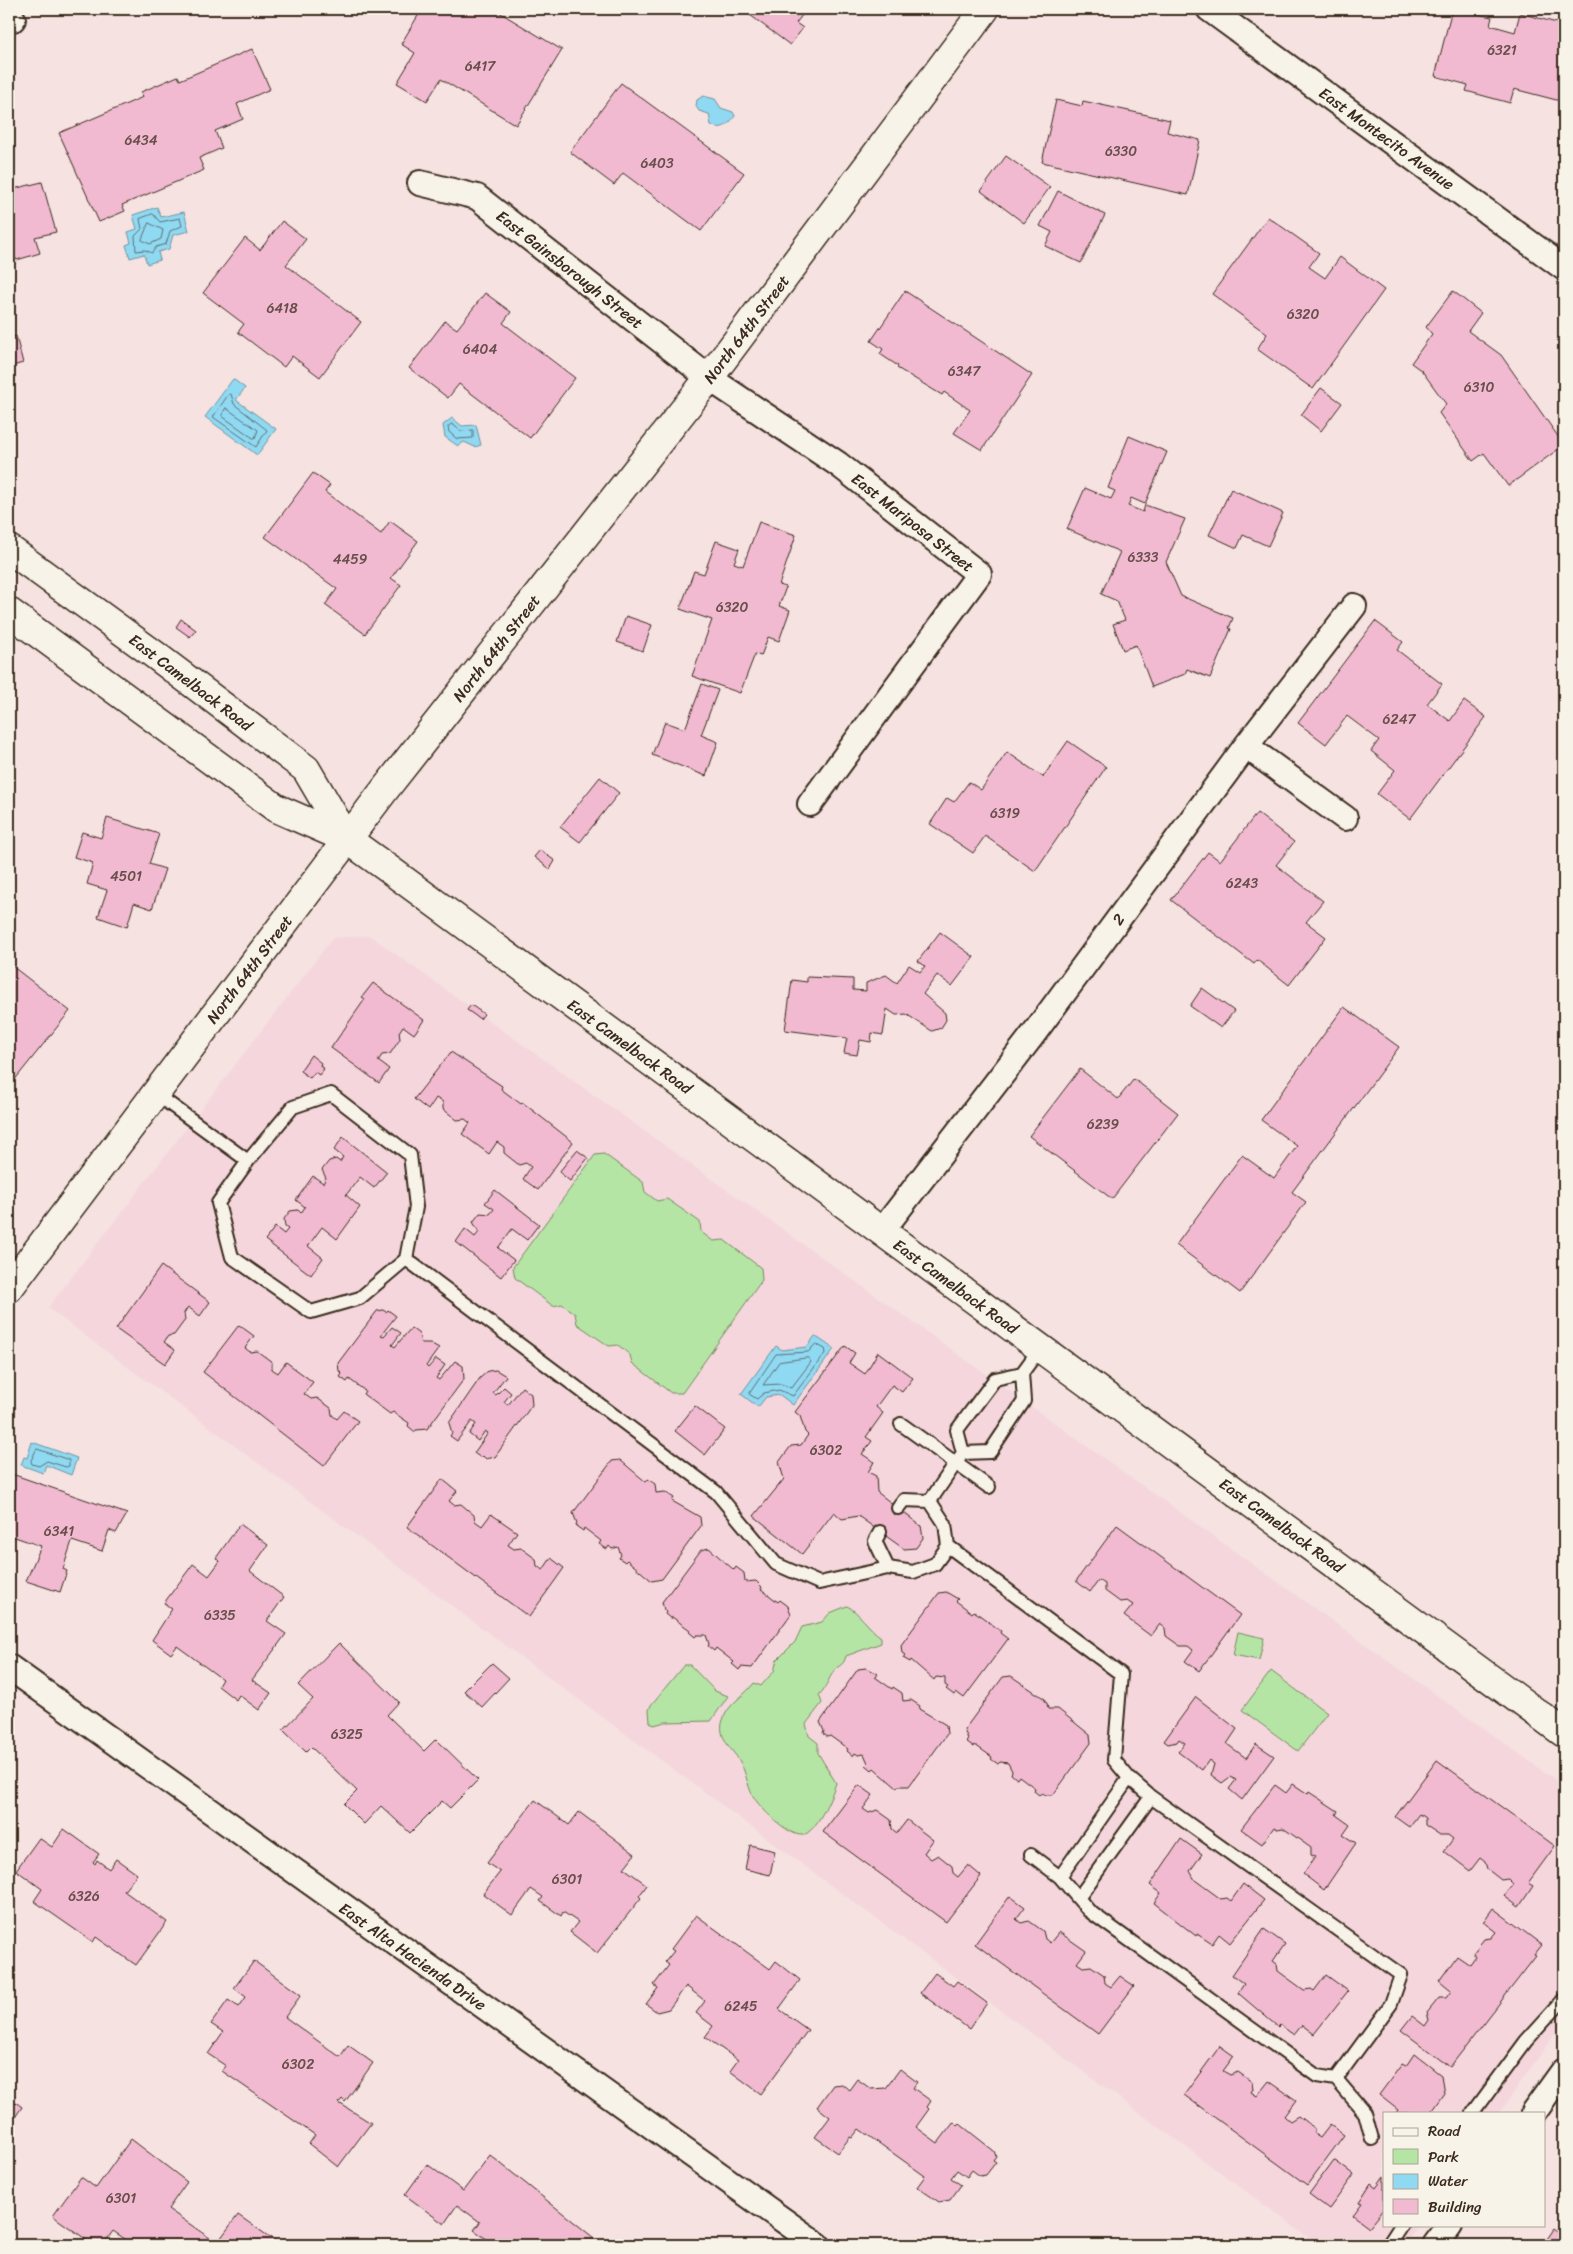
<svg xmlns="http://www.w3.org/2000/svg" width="1573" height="2254" viewBox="0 0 1573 2254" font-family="Sriracha,sans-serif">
	<rect width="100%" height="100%" fill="#f5e2e1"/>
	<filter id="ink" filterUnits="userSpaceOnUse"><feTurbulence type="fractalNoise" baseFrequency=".02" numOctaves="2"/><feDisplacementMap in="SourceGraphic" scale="10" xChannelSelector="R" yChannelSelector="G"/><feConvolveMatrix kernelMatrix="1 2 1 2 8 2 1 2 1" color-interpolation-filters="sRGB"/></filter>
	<g filter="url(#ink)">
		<path fill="#f4d6dc" d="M370,936L1564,1786V2021L1499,2113H1384V2225H1419L1405,2245H1319L48,1308L333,938Z"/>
		<path fill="#b5e5a5" stroke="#788862" d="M604,1154L643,1182L645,1192L657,1201L667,1199L700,1222L701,1232L713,1241L724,1240L761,1268L762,1280L682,1393H671L632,1363L630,1355L618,1345L609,1346L577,1324L575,1314L562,1304L553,1306L515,1278L513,1267L595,1155Z
			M847,1606C858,1611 869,1629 881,1637V1643L846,1656C843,1668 837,1664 832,1674C827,1682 826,1688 819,1695L822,1703L806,1724L809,1736L818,1743V1753L836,1783C832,1795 816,1834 802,1835C788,1836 759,1807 753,1796C747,1785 746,1771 739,1760C731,1748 717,1736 723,1720C728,1703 745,1696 754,1683L761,1686L774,1671L777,1660L795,1642L802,1627L822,1622L830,1613Z
			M1238,1632L1264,1638L1259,1660L1233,1655Z
			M684,1665H690L715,1691L728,1696L711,1721L665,1722L654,1725L650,1722L649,1710L651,1705Z
			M1271,1671L1327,1713L1298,1751L1242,1710Z"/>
		<path fill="#90d9f2" stroke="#6e939d" d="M703,96L715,99L721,108L733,112L735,116C728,125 722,131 711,125L709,114L699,111L696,106L697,100Z
			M157,207L161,217L184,212L189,231L173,235L169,249L158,252L160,260L147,264L144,254L130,258L126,245L131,243L128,232L137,229L133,215Z
			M233,379L245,388L236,400L276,429L257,455L205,417Z
			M452,418L462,426L476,425L481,445L475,447L464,442L458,446L445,437L443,425Z
			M815,1336L834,1349L793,1405L780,1395L766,1397L758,1407L741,1394L776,1346L782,1350L807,1347Z
			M32,1442L77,1458L71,1475L46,1465L43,1473L21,1465L24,1457L27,1458Z"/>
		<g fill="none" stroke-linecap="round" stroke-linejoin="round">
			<path stroke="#5d7073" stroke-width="1" d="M153,214L160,222L180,218L182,226L170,231L166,244L156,247L152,253L145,250L136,251L135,236L142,229L140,219Z
				M149,223L163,230L161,239L150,244L142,240Z
				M231,394L234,404L267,430L256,447L213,417L228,395Z
				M226,408L258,430L255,438H253L222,416Z
				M452,424L461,431L473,430V438L457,439L449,432L448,427Z
				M816,1344L825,1349L826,1352L793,1396L779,1390L764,1393L757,1399L749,1394L776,1354L808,1352Z
				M808,1358L811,1362L791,1388L781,1384L763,1385L779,1362Z
				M37,1449L69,1460V1466L66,1467L47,1461L39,1466L32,1464L31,1461Z"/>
		</g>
		<path fill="#f1bad1" stroke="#3b2a1e" d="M422,9H494L562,50L516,125L441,79L427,101L397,83L415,53L401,44Z
			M742,9H807L796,23L803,28L790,45Z
			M1452,9L1492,17L1490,25L1515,32L1520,13L1564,25V45L1561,56L1564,57V102L1514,89L1510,103L1466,91L1468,85L1435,76Z
			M252,49L270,89L237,104L243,119L215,131L222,148L199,158L204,170L122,205L125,211L99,222L59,133L143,97L141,92L178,76L180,80Z
			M621,83L744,173L701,231L623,173L614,185L570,152Z
			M1056,100L1082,106L1083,101L1170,120L1167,132L1200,140L1188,195L1042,162Z
			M1006,156L1050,187L1024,223L981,191Z
			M42,182L56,232L35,237L40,253L17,260L9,250V190Z
			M1058,191L1105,215L1081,263L1045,246L1052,232L1040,226Z
			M1268,217L1319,253L1309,267L1325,278L1340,257L1384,290L1313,389L1257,349L1267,334L1212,294Z
			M282,221L306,239L286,265L361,322L320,377L292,356L284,367L238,332L244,324L203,293L245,238L260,250Z
			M905,291L1032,375L982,450L954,433L970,410L944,392L942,395L897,368L898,366L880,354L883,349L871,341Z
			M1453,291L1481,313L1468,331L1501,355L1564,445L1508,486L1484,453L1473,461L1439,413L1446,404L1422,371L1411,363L1432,334L1426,327Z
			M485,293L511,312L503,323L575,378L530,438L459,384L448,398L409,368L445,321L457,329Z
			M16,336L23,363L9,367V338Z
			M1321,388L1342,403L1321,431L1301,415Z
			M1129,436L1167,452L1145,504L1131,498L1128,506L1143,512L1145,505L1185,519L1166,562L1181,596L1233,618L1229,628L1231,629L1210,678L1187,669L1185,674L1152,687L1136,645L1123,650L1113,624L1125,620L1117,601L1101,594L1120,552L1067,529L1085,488L1111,499L1115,491L1108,488Z
			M313,473L330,485L325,492L381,534L390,521L418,541L391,578L401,585L365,634L325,605L337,589L265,537Z
			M1231,489L1283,513L1268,546L1243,535L1237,548L1209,535Z
			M759,522L796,535L779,585L786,587L779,606L790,610L779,641L768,637L761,656L755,654L740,693L692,676L712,620L680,609L694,571L704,574L716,541L739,549L734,563L743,566Z
			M626,616L652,625L643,651L617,642Z
			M181,619L196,630L190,637L176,627Z
			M1375,621L1403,642L1397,650L1442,684L1427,704L1450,721L1464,701L1486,717L1410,819L1377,794L1395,770L1371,751L1379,740L1347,716L1326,744L1298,723Z
			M702,684L718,690L701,735L718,742L706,776L652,755L665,722L685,729Z
			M1068,741L1106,767L1035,871L985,836L973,853L930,824L947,798L954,802L969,782L981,790L1007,752L1043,777Z
			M600,777L619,793L580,842L560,827Z
			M1257,813L1294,842L1276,865L1323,901L1306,922L1326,937L1289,985L1257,960L1254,964L1171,900L1208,852L1220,861Z
			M107,818L159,834L149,864L165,869L152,909L134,903L127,927L98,917L107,890L87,884L93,863L74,857L82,832L101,838Z
			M540,850L555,861L550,869L534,857Z
			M940,932L974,957L952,986L937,975L923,994L945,1013L946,1020L941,1028L932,1031L906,1014L896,1015L887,1009L883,1035L872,1033L871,1042L860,1040L857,1055L844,1053L847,1038L785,1030L792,980L807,982V977L853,979V990L866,991V983L886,975L897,983L909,965L920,972L925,966L918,961Z
			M12,966L70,1011L9,1087V970Z
			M373,983L424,1020L414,1034L403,1026L399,1032L400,1039L390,1054L382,1055L378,1061L389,1069L379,1083L331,1048L365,999L362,997Z
			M1202,988L1234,1011L1221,1028L1190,1006Z
			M471,1005L484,1014L480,1019L467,1010Z
			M1344,1007L1399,1047L1292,1192L1306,1202L1240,1293L1176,1245L1242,1155L1274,1178L1297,1146L1261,1120Z
			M451,1052L502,1086L501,1089L521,1104L522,1102L573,1142L538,1190L523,1179L531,1167L526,1163L519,1165L504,1153V1147L497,1142L489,1154L462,1134L470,1123L465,1119L457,1120L443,1109V1102L436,1098L428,1110L414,1099Z
			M311,1055L321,1063L320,1066L324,1069L319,1075L315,1072L310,1078L300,1071Z
			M1080,1069L1118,1099L1134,1079L1178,1113L1112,1199L1029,1136Z
			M343,1137L387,1172L374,1188L360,1177L346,1195L360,1207L337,1239L322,1227L308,1246L323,1258L311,1275L265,1240L275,1227L284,1234L288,1229L285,1227L284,1219L290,1211L298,1210L301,1213L305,1207L296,1200L313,1176L323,1183L326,1178L322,1170L329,1161L336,1159L340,1162L343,1157L334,1150Z
			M577,1150L588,1158L570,1181L559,1172Z
			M495,1190L539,1224L527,1240L512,1229L498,1248L514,1260L501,1277L456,1242L465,1229L475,1237L479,1232L473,1222L480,1213L490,1214L494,1209L485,1203Z
			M161,1266L210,1302L200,1316L188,1307L184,1313L185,1320L174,1335L168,1336L164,1342L175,1350L165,1364L116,1329Z
			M383,1310L386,1312L388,1310L396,1316L381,1335L384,1336L392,1327L401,1333L392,1345L395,1347L411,1328L419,1334L421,1343H430L439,1348L426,1366L428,1368L436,1359L445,1365L436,1378L439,1380L455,1361L463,1366L464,1379L427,1429L416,1430L415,1432L408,1426L409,1423L393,1412L390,1414L363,1394L365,1391L349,1379L347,1382L340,1377L342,1374L339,1371L338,1363L377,1311Z
			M239,1325L254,1336L245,1348L250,1352L257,1351L272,1362V1369L278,1373L286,1362L313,1382L304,1394L311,1399L317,1398L331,1408L332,1415L337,1419L344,1411L358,1421L324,1466L203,1372Z
			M845,1346L855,1353L849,1363L865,1374L878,1352L913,1378L902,1392L892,1385L876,1407L883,1413L866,1437L872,1441L862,1454L874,1462L868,1472L876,1476L877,1492L921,1526L923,1538L916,1548L904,1549L858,1516L842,1519L834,1512L802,1554L754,1516L784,1479L779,1462L791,1446L801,1445L808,1435L805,1432L800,1416L795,1412Z
			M496,1370L506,1376L493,1393L496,1395L504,1387L511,1393L504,1402L508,1405L522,1387L531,1394L532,1405L495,1457L486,1459L483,1456L481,1458L474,1453L488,1433L485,1431L478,1441L469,1434L476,1424L472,1421L457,1441L450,1436L452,1433L449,1423L480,1378L488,1371Z
			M695,1406L725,1429L705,1455L675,1431Z
			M620,1460L646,1482L648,1479L655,1484L656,1493L665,1492L674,1498L672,1501L700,1517L701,1526L662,1579L652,1581L627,1560L625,1562L619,1558L621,1555L618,1547L612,1549L609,1546L607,1549L599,1544L601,1541L584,1528L583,1531L576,1526L577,1523L573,1513L612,1461Z
			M9,1473L127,1514L116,1533L109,1530L102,1551L72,1541L63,1569L67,1571L60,1592L26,1581L41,1546L9,1535Z
			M442,1479L457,1491L449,1501L454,1505L461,1504L474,1515L475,1521L482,1526L491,1514L517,1532L508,1545L514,1549L521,1548L536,1559L537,1566L543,1570L551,1558L564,1568L529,1617L407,1527Z
			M240,1524L268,1545L250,1571L284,1597L267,1621L286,1634L252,1680L271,1693L259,1710L239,1695L236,1700L218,1686L222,1679L177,1646L171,1654L152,1640L172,1609L164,1603L193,1564L209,1576L220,1561L216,1558Z
			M1117,1525L1240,1615L1199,1671L1185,1661L1193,1650L1188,1646H1180L1166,1636L1165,1628L1160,1624L1151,1636L1124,1616L1133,1605L1127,1601L1120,1602L1105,1591V1584L1099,1580L1090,1592L1076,1581Z
			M709,1548L734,1570L736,1567L744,1573L745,1582L756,1581L762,1587L761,1589L778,1602L780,1600L788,1606L791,1614L752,1668L741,1667L739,1670L732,1664L734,1662L716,1648L714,1651L708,1646L709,1644L706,1635H697L695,1637L689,1632L690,1630L672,1617L671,1619L665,1614L666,1612L664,1610L662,1602L701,1550Z
			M946,1592L958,1599L956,1601L972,1613L974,1611L1001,1631L1000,1633L1008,1639L964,1698L956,1692L954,1695L946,1689L948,1687L945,1685V1678L936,1677L934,1680L911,1660L910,1662L903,1658L905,1655L902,1653L901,1645L939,1593Z
			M339,1643L399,1702L387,1715L424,1751L436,1739L478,1780L450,1808L442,1801L410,1833L381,1806L364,1824L344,1804L357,1791L311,1747L306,1752L283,1730L313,1699L298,1685Z
			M492,1663L509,1678L482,1707L464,1691Z
			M866,1668L877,1674L875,1677L892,1689L893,1687L902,1693L903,1701L911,1700L920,1706L919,1709L946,1725L947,1734L909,1786H898L897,1788L874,1768L872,1770L866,1765L868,1763L864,1754L858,1755L855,1753L853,1756L847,1751L848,1749L830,1736L828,1737L823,1734L824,1731L820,1722L858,1669Z
			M1011,1676L1045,1699L1044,1701L1047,1703L1048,1709H1058L1090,1735L1091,1743L1053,1795H1046L1042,1793L1039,1795L1034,1791L1035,1788L1019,1776L1017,1779L1011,1774L1012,1771L1008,1763L1000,1762L998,1764L991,1759L992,1757L975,1745L974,1747L966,1741L968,1739L964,1730L1003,1677Z
			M1196,1697L1237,1729L1227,1744L1246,1758L1256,1744L1274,1756L1242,1800L1229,1789L1236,1780L1230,1777L1222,1783L1211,1775L1214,1764L1209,1760L1202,1770L1178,1752L1185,1743L1179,1739L1177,1742L1168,1744L1164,1741Z
			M1437,1760L1555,1846L1528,1883L1533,1886L1519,1907L1504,1896L1513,1884L1508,1879L1501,1880L1487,1869L1485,1862L1480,1858L1470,1871L1444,1851L1453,1839L1448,1835H1440L1425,1825V1818L1419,1814L1409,1827L1395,1817Z
			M1293,1784L1308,1794L1309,1792L1338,1811L1336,1815L1350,1825L1343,1835L1356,1843L1324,1890L1303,1874L1315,1857L1311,1855V1848L1283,1828L1277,1829L1274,1827L1262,1844L1241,1829L1275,1785L1286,1793Z
			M859,1785L873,1795L863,1809L869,1813L877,1810L891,1820L892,1829L897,1833L907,1820L933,1840L924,1853L931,1859L938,1855L952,1866L953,1873L958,1877L968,1865L981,1876L946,1922L823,1832Z
			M535,1800L569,1825L579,1812L635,1854L624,1868L647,1885L639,1896L641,1898L597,1953L570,1932L578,1922L563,1912L561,1916L540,1901L543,1897L531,1889L512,1915L483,1894L500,1872L487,1863Z
			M64,1829L99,1854L93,1862L95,1864L97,1860L109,1869L116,1859L137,1874L124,1891L167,1922L136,1965L96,1937L93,1942L34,1901L42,1889L16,1870L39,1838L52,1847Z
			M1181,1839L1202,1854L1190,1871L1195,1880L1221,1899L1227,1898L1231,1901L1243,1884L1264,1900L1230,1943L1219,1934L1212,1944L1197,1934L1196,1936L1154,1903L1161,1893L1150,1885Z
			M750,1845L775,1851L770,1875L745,1869Z
			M1010,1896L1025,1907L1016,1919L1021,1923L1029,1921L1043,1931L1045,1939L1050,1943L1059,1932L1086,1951L1077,1963L1083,1967L1091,1966L1104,1975L1105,1983L1111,1987L1120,1976L1134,1986L1098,2034L975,1944Z
			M1493,1908L1542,1945L1534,1955L1536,1956L1450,2067L1401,2030L1412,2016L1425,2026L1429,2020L1427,2013L1439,1998H1446L1451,1991L1439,1981L1457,1956L1470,1965L1475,1958L1473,1953L1484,1939L1491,1938L1496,1932L1483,1922Z
			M696,1915L770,1969L776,1961L800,1980L779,2009L808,2030L761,2094L730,2071L738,2060L705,2037L713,2026L696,2013L705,2001L686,1986L669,2009L657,2012L646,2004L658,1988L654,1985L669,1965L665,1962L674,1951L671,1949Z
			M1264,1929L1285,1944L1273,1961L1277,1964L1278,1971L1304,1990L1311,1989L1314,1991L1326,1975L1348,1991L1314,2034L1302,2025L1294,2035L1280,2025L1278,2027L1238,1993L1244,1984L1232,1975Z
			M254,1961L301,1995L285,2017L340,2057L348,2045L373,2063L345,2102L342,2099L339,2103L371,2123L338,2167L309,2144L315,2135L222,2071L226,2066L208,2054L223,2032L211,2024L228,2000L239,2007L246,1997L234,1988Z
			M935,1973L953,1986L957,1981L987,2003L969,2029L920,1993Z
			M1220,2046L1234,2056L1223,2071L1230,2075L1238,2072L1252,2082L1253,2089L1251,2092L1257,2096L1269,2081L1296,2100L1284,2116L1290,2121L1298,2116L1314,2128V2134L1320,2138L1330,2125L1344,2135L1307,2185L1184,2095Z
			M1414,2054L1441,2075L1444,2093L1430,2113H1396L1398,2110L1379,2095L1402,2064L1406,2066Z
			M900,2069L917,2082L913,2088L931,2101L927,2107L929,2109L916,2127L938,2143L954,2122L958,2126L960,2124L994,2151L996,2156L993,2160L996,2162L986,2175L980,2176L972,2170L967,2177L957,2170L951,2178L961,2185L950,2200L939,2202L917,2187L925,2176L859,2129L852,2138L850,2137L838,2153L815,2137L830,2117L817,2107L833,2085L842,2084L849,2090L857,2079L871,2089L886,2088Z
			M9,2097L22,2107L9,2126Z
			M131,2139L187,2182L168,2209L217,2243L238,2215L278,2243L277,2245H134L113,2231L103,2245H94L53,2216L81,2177L96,2188Z
			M490,2155L594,2238L589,2245H522L518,2243L516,2245H495L474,2230L480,2222L457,2205L444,2224L405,2195L427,2164L463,2191Z
			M1334,2160L1354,2175L1329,2209L1309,2194Z
			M1384,2176V2208L1369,2227L1353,2215L1362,2203L1359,2202L1371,2183L1376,2187Z
			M1559,2227L1564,2231V2245H1546L1547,2244L1544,2241L1553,2228L1557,2231Z"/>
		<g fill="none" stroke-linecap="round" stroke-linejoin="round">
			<defs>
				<path id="lane" d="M156,1094L248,1161
					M331,1094L410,1155L416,1207L406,1259L360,1298L311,1312L232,1257L218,1203L248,1161L293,1107Z
					M406,1259L716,1492L776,1564L819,1583L888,1568L913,1572L935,1564L948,1546
					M901,1424L989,1487
					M963,1453L957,1430L995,1379L1022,1373L1041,1347
					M963,1453L990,1452L1024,1401L1022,1373
					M930,1501L945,1524L948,1546L1121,1674L1114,1760L1129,1778L1151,1797L1401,1975L1391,2004L1336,2079
					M898,1508L904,1500L930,1501L960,1457
					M880,1532L875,1541L888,1568
					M1031,1855L1060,1877L1089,1911L1317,2076L1336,2079L1365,2113L1372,2139
					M1060,1877L1129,1778
					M1079,1897L1151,1797
					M1473,2113L1526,2041L1564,1999
					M1388,2245L1401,2225"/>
				<path id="street" d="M1209,9L1564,268
					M9,16L13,19
					M420,183L477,197L709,378L838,464L979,574L810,804
					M1246,746L1345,818
					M881,1232L1032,1036L1246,746L1354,606
					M9,1667L818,2245
					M1533,2113L1564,2070
					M1435,2245L1450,2225"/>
				<path id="secondary" d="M9,1288L386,788L709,378L985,9"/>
				<path id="primary" d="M9,549L155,655L306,769L347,839
					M9,612L276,808L347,839L390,870L1564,1733"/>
			</defs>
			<use href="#lane" stroke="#3b2a1e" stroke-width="16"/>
			<use href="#street" stroke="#3b2a1e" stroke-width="28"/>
			<use href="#secondary" stroke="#3b2a1e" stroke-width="31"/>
			<use href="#primary" stroke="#3b2a1e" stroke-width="31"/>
			<use href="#lane" stroke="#f7f3e8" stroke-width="12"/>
			<use href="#street" stroke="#f7f3e8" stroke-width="24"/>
			<use href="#secondary" stroke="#f7f3e8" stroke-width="28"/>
			<use href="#primary" stroke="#f7f3e8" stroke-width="28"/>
		</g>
	</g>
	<g text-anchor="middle" stroke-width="4.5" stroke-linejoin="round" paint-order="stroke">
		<g font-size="14" fill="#684e4b">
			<text x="1502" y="55">6321</text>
			<text x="480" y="71">6417</text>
			<text x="141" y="145">6434</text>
			<text x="1121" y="156">6330</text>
			<text x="657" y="168">6403</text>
			<text x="282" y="313">6418</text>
			<text x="1303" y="319">6320</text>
			<text x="480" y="354">6404</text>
			<text x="964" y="376">6347</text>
			<text x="1479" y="392">6310</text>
			<text x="1143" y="562">6333</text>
			<text x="350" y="564">4459</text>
			<text x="732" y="612">6320</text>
			<text x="1399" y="724">6247</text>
			<text x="1005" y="818">6319</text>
			<text x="126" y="881">4501</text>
			<text x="1242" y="888">6243</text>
			<text x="1103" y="1129">6239</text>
			<text x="826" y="1455">6302</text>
			<text x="59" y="1536">6341</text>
			<text x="220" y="1620">6335</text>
			<text x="347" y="1739">6325</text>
			<text x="567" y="1884">6301</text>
			<text x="84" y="1901">6326</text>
			<text x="741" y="2011">6245</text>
			<text x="298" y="2069">6302</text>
			<text x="121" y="2203">6301</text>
		</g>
		<g font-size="16" fill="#3b2a1e" stroke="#f7f3e8">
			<text transform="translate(1387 138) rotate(36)" y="6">East Montecito Avenue</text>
			<text transform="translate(570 269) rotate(38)" y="6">East Gainsborough Street</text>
			<text transform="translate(746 329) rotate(-53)" y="6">North 64th Street</text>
			<text transform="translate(913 522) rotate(38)" y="6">East Mariposa Street</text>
			<text transform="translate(496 648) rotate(-52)" y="6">North 64th Street</text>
			<text transform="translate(191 682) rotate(37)" y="6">East Camelback Road</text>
			<text transform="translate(1118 919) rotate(-53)" y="6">2</text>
			<text transform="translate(249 969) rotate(-53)" y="6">North 64th Street</text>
			<text transform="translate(630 1046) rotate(36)" y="6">East Camelback Road</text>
			<text transform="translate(956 1286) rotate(36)" y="6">East Camelback Road</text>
			<text transform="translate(1282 1525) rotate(36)" y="6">East Camelback Road</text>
			<text transform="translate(413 1956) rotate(35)" y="6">East Alta Hacienda Drive</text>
		</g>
	</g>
	<rect width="1573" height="2254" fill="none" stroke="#f7f3e8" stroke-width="30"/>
	<rect x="15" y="15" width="1543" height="2224" fill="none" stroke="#3b2a1e" stroke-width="2" filter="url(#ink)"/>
	<rect x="1383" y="2112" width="162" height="115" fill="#f7f3e8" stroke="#aca397"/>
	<rect x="1393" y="2128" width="25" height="8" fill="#f7f3e8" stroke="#aca397"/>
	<text x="1428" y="2136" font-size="15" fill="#3b2a1e">Road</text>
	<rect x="1393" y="2149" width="25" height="15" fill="#b5e5a5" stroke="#aca397"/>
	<text x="1428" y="2162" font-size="15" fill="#3b2a1e">Park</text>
	<rect x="1393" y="2174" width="25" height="15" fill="#90d9f2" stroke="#aca397"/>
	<text x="1428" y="2186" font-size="15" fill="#3b2a1e">Water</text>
	<rect x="1393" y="2199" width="25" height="15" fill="#f1bad1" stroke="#aca397"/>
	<text x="1428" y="2212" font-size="15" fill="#3b2a1e">Building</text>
</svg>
